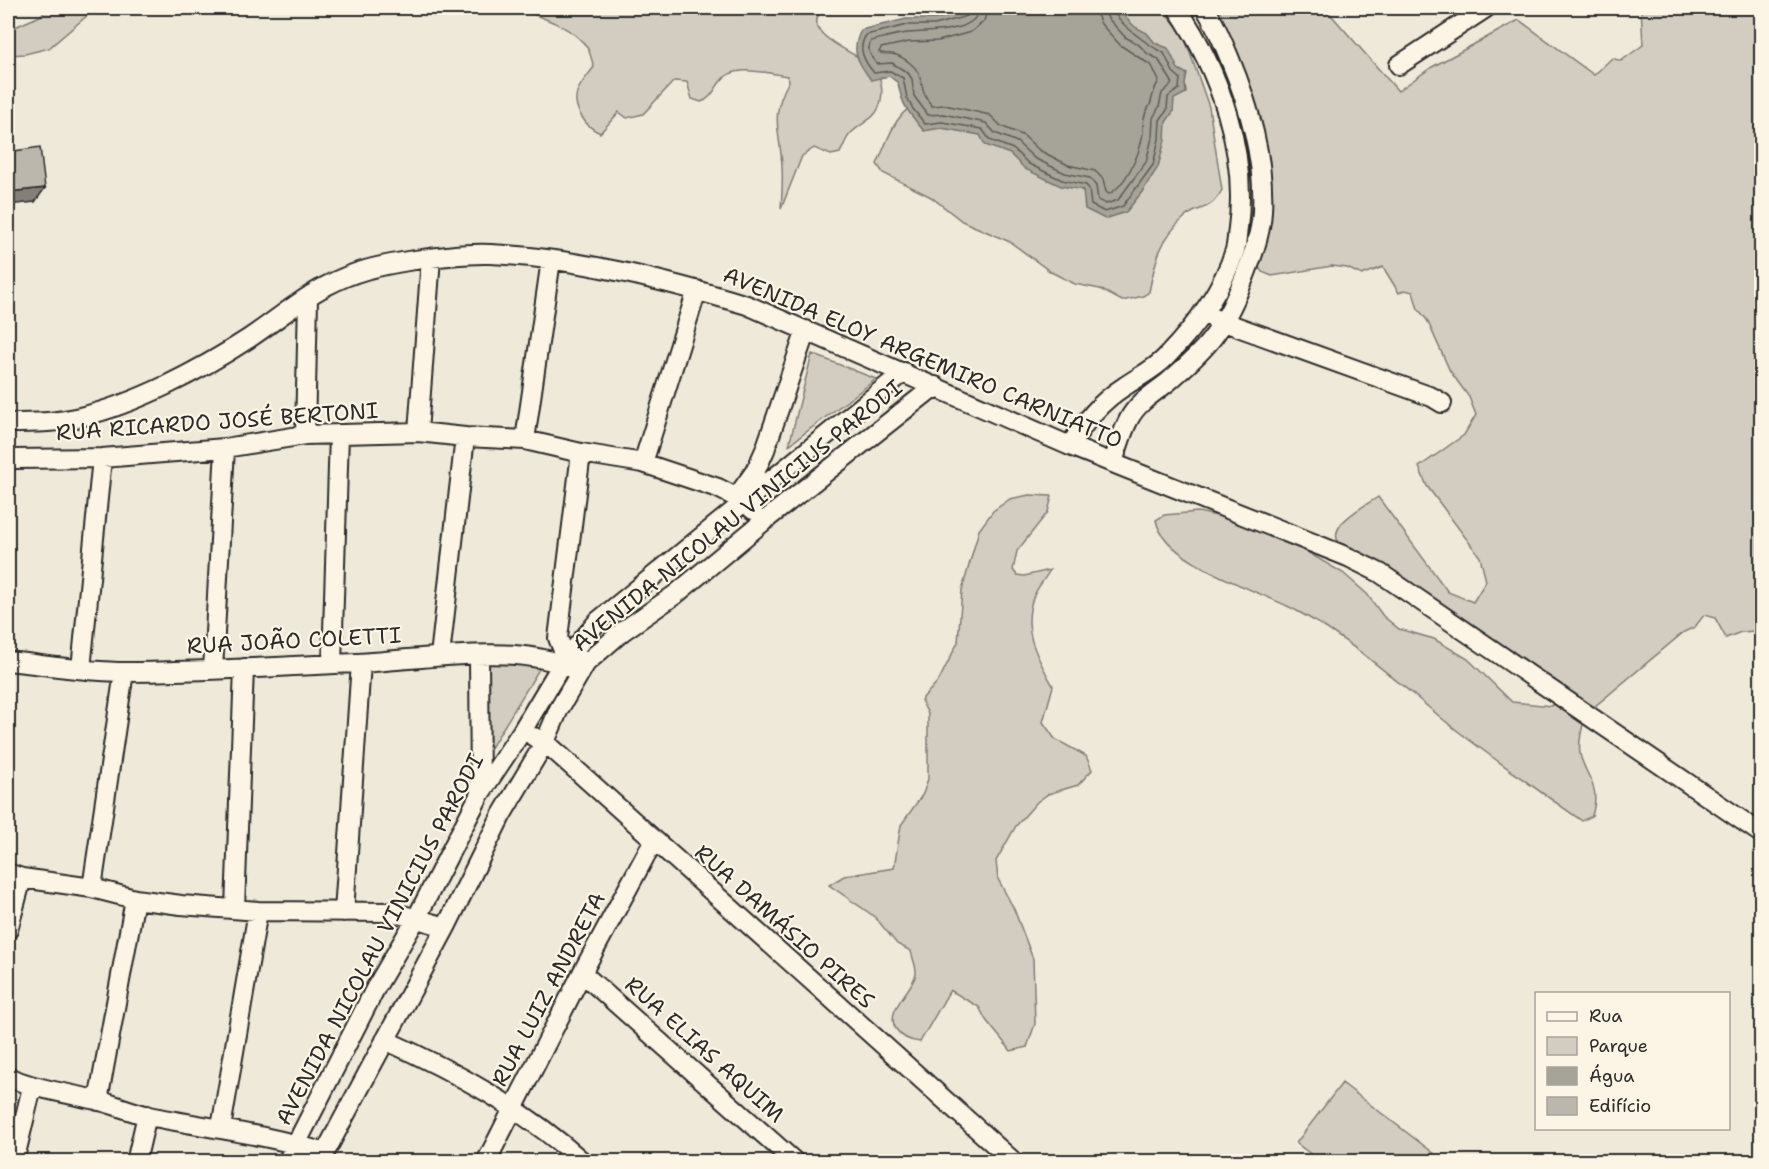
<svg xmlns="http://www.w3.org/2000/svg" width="1769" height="1169" viewBox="0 0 1769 1169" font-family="'Shantell Sans',sans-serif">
	<rect width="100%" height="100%" fill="#efe9da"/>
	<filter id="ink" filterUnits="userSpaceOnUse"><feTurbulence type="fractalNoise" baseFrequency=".0167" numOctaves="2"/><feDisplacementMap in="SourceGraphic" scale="12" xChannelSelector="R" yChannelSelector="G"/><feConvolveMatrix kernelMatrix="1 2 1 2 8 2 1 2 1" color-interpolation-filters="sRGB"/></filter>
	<g filter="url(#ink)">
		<path fill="#d2cdc0" stroke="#7e7c76" stroke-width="1.5" d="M48,8H96L49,48L25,54L8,55V30L40,16Z
			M516,8H824C795,35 860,53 874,68C881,75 883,91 881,100C878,119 863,121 851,133C846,138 843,147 840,153L831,155L814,148L802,156L781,209C782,195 783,180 782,166C780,129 769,117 789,81L788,76C768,74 734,62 720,82C714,90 711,99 701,102L692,99L687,82L674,81L643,114L627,118L619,112L600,133C590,128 586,124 580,114C569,94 582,83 594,67C592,62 591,55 588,49C574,26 540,17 516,8Z
			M1109,8H1161L1183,33L1209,107L1222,190C1210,212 1201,205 1185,217C1160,238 1155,262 1149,292L1143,296L1122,301L1100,289L1075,284L1051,272L1010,242L962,221L931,197L883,173L877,164C887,143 895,110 919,103L1060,176L1090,196Z
			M1208,8H1325L1398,91L1432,67L1519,20L1594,75L1612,58L1621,61L1643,45L1641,8H1761V626L1755,631L1741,632L1726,638L1715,618L1704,615L1695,627L1684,632L1588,712C1582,723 1577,747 1581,758C1590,783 1600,787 1592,816L1582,821C1538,790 1493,759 1450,725C1401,685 1353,641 1297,611C1262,591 1164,564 1156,520L1164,515L1198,512L1241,521L1280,536L1343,573L1367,594L1383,616L1399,629L1434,639L1468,659L1512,702L1552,706V700L1361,562C1354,556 1345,550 1339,543C1326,525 1366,505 1378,497L1448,592L1473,602L1486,581L1480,557L1427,486L1419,467L1464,435L1476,415L1469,397L1450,371L1427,320L1418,309L1413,292L1405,290L1399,293L1383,267L1362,275L1347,268L1332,266L1272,276L1262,272L1253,260L1248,230L1253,196L1263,167L1259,155L1240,128L1244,91Z
			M812,354L876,379L789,445Z
			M1029,495L1052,496L1048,512L1017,551L1013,570L1017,575L1024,576L1050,570C1045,579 1036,589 1033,598C1021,632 1038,658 1053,686L1043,722L1055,739L1086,756L1092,770L1078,785L1048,794L1037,802L1016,826L996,861L998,879L1014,909L1033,959L1035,1024L1027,1047L1011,1051L986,1020L979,1007L950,990L920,1042C910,1041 901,1037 896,1029C884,1011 912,991 916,974C917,968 912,957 911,951L897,944L875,917L829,885L844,876L894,868L901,825L923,794L928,779V714L921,700L939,680L958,642L962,590L979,530L993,511L1010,499Z
			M487,663L541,666L489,751Z
			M1342,1083L1444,1161H1320L1296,1143Z"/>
		<path fill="#a6a399" stroke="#75736d" stroke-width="1.5" d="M974,8H1116L1135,27L1147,33L1155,43L1168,48L1178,69L1187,74L1185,84L1186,93L1174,99L1173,112L1166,122L1165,140L1158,167L1142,192L1126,212L1105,219L1085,209L1083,190L1061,186L1025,169L1010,154L985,145L980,135L941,128L924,131C909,113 902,106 898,83L889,76L871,80C858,62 850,52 861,30L906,19H935Z"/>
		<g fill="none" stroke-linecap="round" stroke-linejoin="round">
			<path stroke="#5c5b57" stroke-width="1.5" d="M971,8L970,12L967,16L935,25H907L866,35C857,49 864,61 874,73L890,71L903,78L907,98L913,109L925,124L942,122L982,129L990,140L1013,149L1029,164L1062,180L1086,185L1089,189L1091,205L1105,212L1123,206L1153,165L1159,139L1160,120L1167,110L1168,97L1179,89L1180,78L1173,72L1164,53C1151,47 1115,22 1113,8
				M979,8C977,34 927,31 908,33C896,34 883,38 871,41C866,49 871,58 877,64L892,63L908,73L912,79L914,96L928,115L943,114L986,123L995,133L1017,142L1034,158L1065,173L1090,178L1096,186L1098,200L1106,204L1118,200L1146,162L1152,138L1153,118L1159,107L1162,93L1171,85L1172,82L1158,59L1148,54L1138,44L1125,37L1107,17L1105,8
				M988,8L984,21L971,32L938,41L909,42L881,48L879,52C884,55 886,53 892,54C899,55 905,59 910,63C925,74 918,91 932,106L945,105L990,115L1001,126L1024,136L1039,150L1068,165L1095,171L1103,179L1106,192L1109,194C1125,186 1139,156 1142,138C1144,131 1142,122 1145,115C1146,110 1150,107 1151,102C1153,94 1154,88 1159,81L1152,66L1120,45L1101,24L1097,15L1096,8"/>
			<defs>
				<path id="minor" d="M1399,65L1486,8
					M1213,318L1432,397L1442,403
					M8,423C32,423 56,423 80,417C136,404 199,371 248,339C274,322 299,300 326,286C354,271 378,266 408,261C435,257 463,253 490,254C577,258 664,280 747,305L1070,446L1348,557L1380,573L1762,834
					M418,432L431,258
					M305,435L308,298
					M525,440L551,260
					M1070,446C1085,421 1100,402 1125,386C1138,377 1155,369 1166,357C1195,327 1222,291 1235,250C1237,243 1237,235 1238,228C1248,152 1219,70 1177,8
					M8,461L14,459L102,458L225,448L305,435L418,432L465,437L525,440L581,453L643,463L718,488L745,502L753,510
					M1113,462C1118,448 1122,432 1129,419C1137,403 1154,393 1168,382C1183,369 1198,356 1210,341C1232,315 1261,244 1262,211C1265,158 1249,105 1229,57C1222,40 1215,23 1205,8
					M643,463L697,290
					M736,498L756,470L765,450L806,330
					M479,655L480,794
					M440,656L465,437
					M579,658L562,648L558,638L581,453
					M8,661C46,665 86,672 126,672C203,672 281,666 358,663C420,660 515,642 571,668
					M332,664L339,434
					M81,669L102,458
					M213,670L225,448
					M534,737L545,742L1014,1162
					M8,873L22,878L92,888L135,899L181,905L258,911L392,912L446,927
					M92,888L124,672
					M235,908L244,668
					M344,912L361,663
					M8,930L22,878
					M582,973L795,1162
					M385,1040C456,1072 524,1109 583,1162
					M8,1077C36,1089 66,1093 96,1100C114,1104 131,1112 149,1116C208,1128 267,1134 325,1153
					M98,1101L135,899
					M221,1128L258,911
					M14,1162L32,1087
					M136,1162L147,1115
					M287,1162L375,989L416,919L480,794L522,731L562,664L598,621L904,372
					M320,1162L446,927L501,816L545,742L559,709L586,663L623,631L676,594L764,521L935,386
					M486,1162L582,973L654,840"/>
			</defs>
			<use href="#minor" stroke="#2b2b2b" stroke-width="22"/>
			<use href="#minor" stroke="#fcf5e5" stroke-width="18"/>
		</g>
		<path fill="#848078" stroke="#2b2b2b" stroke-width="1.5" d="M45,188L35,202L8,205V192Z"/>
		<path fill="#bcb7ac" stroke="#2b2b2b" stroke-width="1.5" d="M40,147L45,188L8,192V152Z"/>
	</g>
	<g text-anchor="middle" stroke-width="4.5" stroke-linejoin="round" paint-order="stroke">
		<g font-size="22" fill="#2b2b2b" stroke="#fcf5e5">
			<text transform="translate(923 357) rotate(23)" y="8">AVENIDA ELOY ARGEMIRO CARNIATTO</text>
			<text transform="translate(217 421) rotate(-4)" y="8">RUA RICARDO JOSÉ BERTONI</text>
			<text transform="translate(737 515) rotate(-39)" y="8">AVENIDA NICOLAU VINICIUS PARODI</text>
			<text transform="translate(294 640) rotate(-3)" y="8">RUA JOÃO COLETTI</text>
			<text transform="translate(785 926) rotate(42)" y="8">RUA DAMÁSIO PIRES</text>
			<text transform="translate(379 939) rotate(-62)" y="8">AVENIDA NICOLAU VINICIUS PARODI</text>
			<text transform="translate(548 989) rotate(-62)" y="8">RUA LUIZ ANDRETA</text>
			<text transform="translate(705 1049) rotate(42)" y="8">RUA ELIAS AQUIM</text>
		</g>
	</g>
	<rect width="1769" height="1169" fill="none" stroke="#fcf5e5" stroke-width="30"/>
	<rect x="15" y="15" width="1739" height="1139" fill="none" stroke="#2b2b2b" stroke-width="2" filter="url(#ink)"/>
	<rect x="1535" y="992" width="195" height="138" fill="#fcf5e5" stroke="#a8a49b" stroke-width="1.5"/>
	<rect x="1547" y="1012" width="30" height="9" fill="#fcf5e5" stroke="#a8a49b" stroke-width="1.5"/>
	<text x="1589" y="1022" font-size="18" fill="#2b2b2b">Rua</text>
	<rect x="1547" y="1037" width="30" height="18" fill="#d2cdc0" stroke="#a8a49b" stroke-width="1.5"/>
	<text x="1589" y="1052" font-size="18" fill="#2b2b2b">Parque</text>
	<rect x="1547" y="1067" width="30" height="18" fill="#a6a399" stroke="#a8a49b" stroke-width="1.5"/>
	<text x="1589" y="1082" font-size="18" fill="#2b2b2b">Água</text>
	<rect x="1547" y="1097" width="30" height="18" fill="#bcb7ac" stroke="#a8a49b" stroke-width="1.5"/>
	<text x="1589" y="1112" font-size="18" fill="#2b2b2b">Edifício</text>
</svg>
